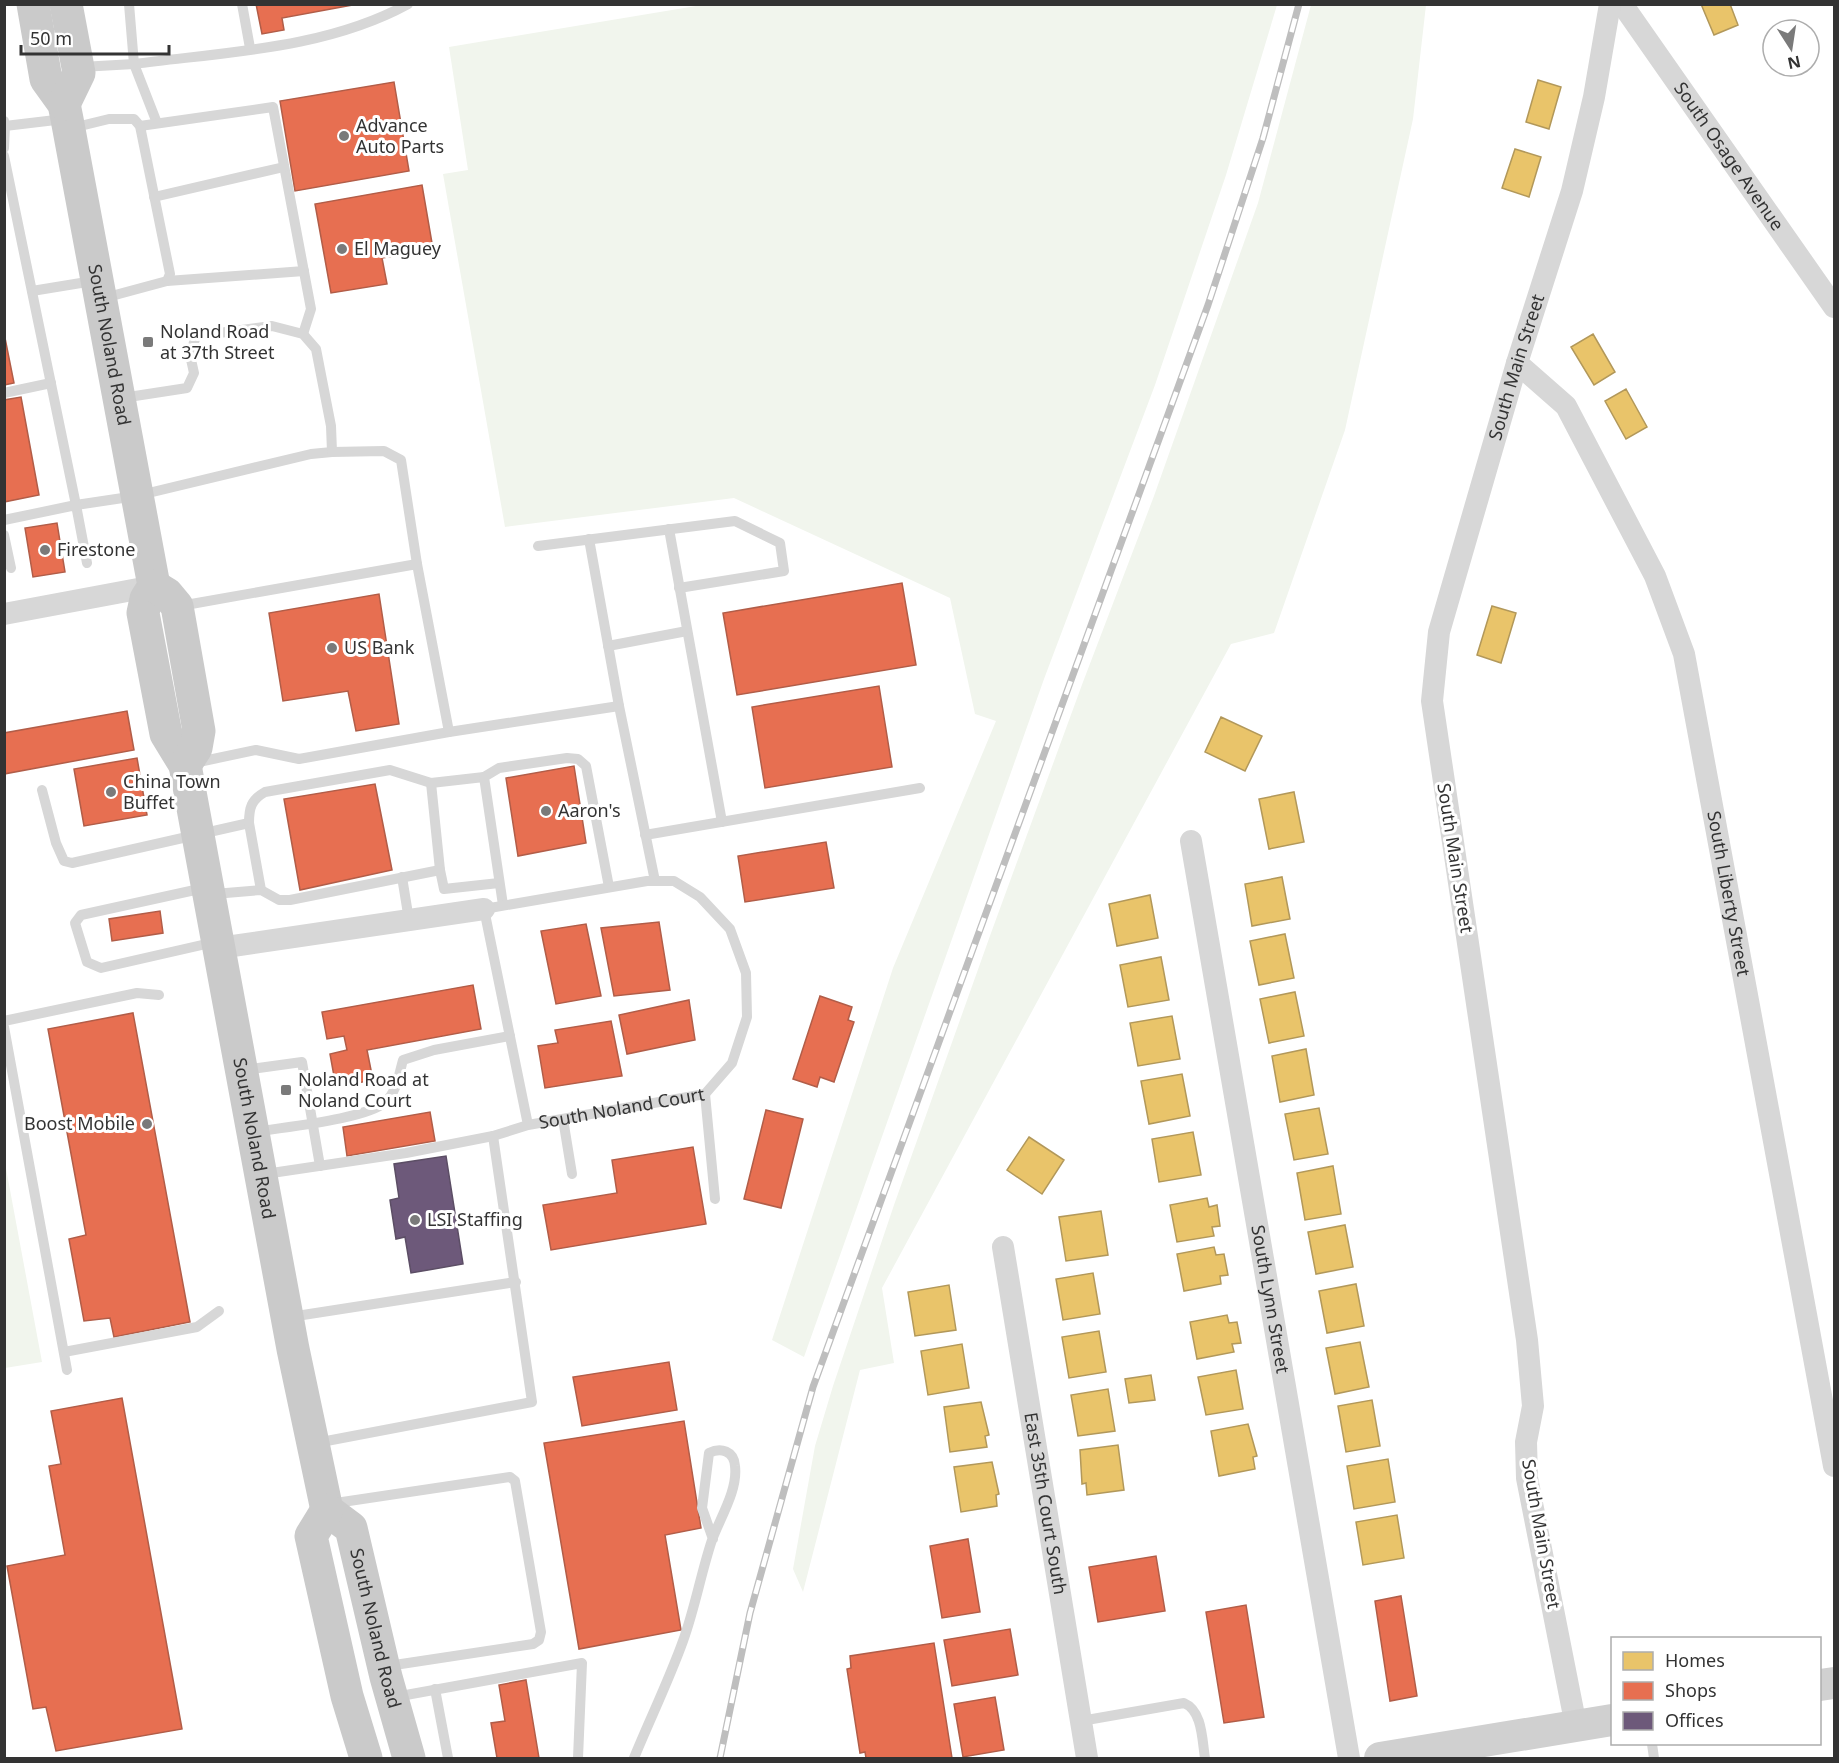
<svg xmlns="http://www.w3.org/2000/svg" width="1839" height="1763" viewBox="0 0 1839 1763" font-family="'Noto Sans',sans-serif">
	<rect width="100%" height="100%" fill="#fff"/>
	<path fill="#f1f5ed" d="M702,5H1277L1226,175L1155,385L1044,679L804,1357L772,1340L893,968L996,721L975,714L950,598L734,498L505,527L443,174L468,170L449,47Z
		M1311,5H1426L1413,119L1345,430L1274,633L1231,644L882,1288L894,1363L860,1370L803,1592L793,1569L815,1446L833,1386L894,1205L991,933L1083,682L1154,496L1258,203Z
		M5,1163L42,1362L5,1368H4Z"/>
	<path fill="#e9c46a" stroke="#b2985a" stroke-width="1.5" d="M1701,4H1730L1738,25L1714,35Z
		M1538,80L1561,87L1549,129L1526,122Z
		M1515,149L1541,157L1529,197L1502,188Z
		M1593,334L1615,372L1594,385L1571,347Z
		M1626,389L1647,427L1626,439L1605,401Z
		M1492,606L1516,613L1501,663L1477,655Z
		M1221,717L1262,736L1245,771L1205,752Z
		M1294,792L1304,842L1269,849L1259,799Z
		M1282,877L1290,919L1252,926L1245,884Z
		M1150,895L1158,938L1117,946L1109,904Z
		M1285,934L1294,978L1259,985L1250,941Z
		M1161,957L1169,1000L1128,1007L1120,965Z
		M1295,992L1304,1036L1269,1043L1260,999Z
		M1172,1016L1180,1059L1138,1066L1130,1023Z
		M1306,1049L1314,1095L1280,1102L1272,1056Z
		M1182,1074L1190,1116L1149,1124L1141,1081Z
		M1319,1108L1328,1154L1294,1160L1285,1114Z
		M1193,1132L1201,1175L1159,1182L1152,1139Z
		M1029,1137L1064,1160L1042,1194L1007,1170Z
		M1333,1166L1341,1214L1305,1220L1297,1173Z
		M1207,1198L1209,1207L1217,1205L1220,1226L1212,1227L1214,1236L1177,1242L1170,1205Z
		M1101,1211L1108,1255L1066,1261L1059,1217Z
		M1345,1225L1353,1267L1316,1274L1308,1232Z
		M1214,1247L1216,1255L1224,1254L1228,1275L1220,1276L1221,1284L1184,1291L1177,1254Z
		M1093,1273L1100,1314L1063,1320L1056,1279Z
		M1356,1284L1364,1326L1327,1333L1319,1291Z
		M949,1285L956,1330L915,1336L908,1292Z
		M1227,1315L1229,1323L1237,1322L1241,1343L1232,1344L1234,1352L1197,1359L1190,1322Z
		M1099,1331L1106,1372L1069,1378L1062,1337Z
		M1360,1342L1369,1387L1335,1394L1326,1348Z
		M962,1344L969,1388L928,1395L921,1351Z
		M1236,1370L1243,1409L1206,1415L1198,1377Z
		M1151,1375L1155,1400L1129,1403L1125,1379Z
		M1108,1389L1115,1431L1078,1436L1071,1395Z
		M1372,1400L1380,1446L1346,1452L1338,1406Z
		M981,1402L989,1435L985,1436L987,1447L950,1452L944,1407Z
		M1248,1424L1257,1456L1253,1457L1255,1469L1219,1476L1211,1431Z
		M1118,1445L1124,1490L1087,1495L1086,1483L1082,1484L1080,1450Z
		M1388,1459L1395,1502L1354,1509L1347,1466Z
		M992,1462L999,1494L996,1495L997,1506L961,1512L954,1467Z
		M1397,1515L1404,1558L1363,1565L1356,1522Z"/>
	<path fill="#e76f51" stroke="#b15d48" stroke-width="1.5" d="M256,4H358L282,18L284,30L262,34Z
		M394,82L409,171L295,191L280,101Z
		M422,185L433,249L382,258L387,284L331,293L315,204Z
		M4,333L14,383L4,385Z
		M21,397L39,495L4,502V400Z
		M57,523L65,572L33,577L25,528Z
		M902,583L916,665L737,695L723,613Z
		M379,594L399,724L356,731L348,691L283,701L269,613Z
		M879,686L892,767L765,788L752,707Z
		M127,711L134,750L4,774V733Z
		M137,758L147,815L84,826L74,769Z
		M574,766L586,843L518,856L506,778Z
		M375,784L392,870L300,890L284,799Z
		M826,842L834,888L745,902L738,856Z
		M160,911L163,933L112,941L109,919Z
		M659,922L670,990L614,996L601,928Z
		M586,924L601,996L556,1004L541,931Z
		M473,985L481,1029L367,1050L373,1080L336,1087L330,1054L347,1050L344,1036L327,1039L322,1012Z
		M820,996L852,1007L848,1020L854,1022L834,1082L820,1077L817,1087L793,1079Z
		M689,1000L695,1040L627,1054L619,1015Z
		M133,1013L190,1322L114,1337L110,1318L84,1321L69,1239L86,1235L48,1029Z
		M611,1021L622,1076L545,1088L538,1046L558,1043L555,1030Z
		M766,1110L803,1119L781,1208L744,1199Z
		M430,1112L435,1141L347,1156L343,1127Z
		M693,1147L706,1224L551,1250L543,1205L617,1193L612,1160Z
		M669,1362L677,1410L582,1426L573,1377Z
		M122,1398L182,1729L56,1751L46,1707L33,1709L7,1566L65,1555L49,1466L61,1464L51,1411Z
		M684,1421L701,1528L665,1535L681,1630L579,1649L544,1443Z
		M968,1539L980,1612L942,1618L930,1546Z
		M1156,1556L1165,1611L1098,1622L1089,1567Z
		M1401,1596L1417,1696L1390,1701L1375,1601Z
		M1246,1605L1264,1717L1224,1723L1206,1612Z
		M1010,1629L1018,1675L952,1686L944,1640Z
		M934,1643L952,1758H866L865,1752L860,1753L847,1669L851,1668L850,1656Z
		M526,1680L539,1758H497L491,1723L505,1721L499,1685Z
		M995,1697L1004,1750L963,1757L954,1704Z"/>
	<path fill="#6d597a" stroke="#5c4e65" stroke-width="1.5" d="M446,1156L463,1264L411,1273L405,1237L396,1239L390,1200L399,1198L394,1164Z"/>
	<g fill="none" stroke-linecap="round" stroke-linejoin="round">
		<g stroke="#d7d7d7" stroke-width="10">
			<path d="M129,4L134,64C225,52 326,49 408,4"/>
			<path d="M242,4L250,48"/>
			<path d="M81,67L134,64L157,123"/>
			<path d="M4,121L5,126L64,119"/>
			<path d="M140,126L273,107L311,309L303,334"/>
			<path d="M72,128L109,119H134L140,126L170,274L167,281L104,298"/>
			<path d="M4,148L5,126"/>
			<path d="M4,156L76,505L136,496L311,454L332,452L331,426L316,349L303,334L272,326L196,336L190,355L194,373L187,388L122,398"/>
			<path d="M154,197L284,167"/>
			<path d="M167,281L304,271"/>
			<path d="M32,291L93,281"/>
			<path d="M4,393L51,383"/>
			<path d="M332,452L384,451L401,460L417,564"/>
			<path d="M4,520L76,505L87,563"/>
			<path d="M669,529L722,822"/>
			<path d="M4,535L11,568"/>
			<path d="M589,539L619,706"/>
			<path d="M538,546L735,521L780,543L784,571L679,588"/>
			<path d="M180,606L417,564L449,732L299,759L256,750L194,763"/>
			<path d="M608,646L687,631"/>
			<path d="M449,732L619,706L655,881"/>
			<path d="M431,783L440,870"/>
			<path d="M42,790L56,843L64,861L72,863L249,823L261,890"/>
			<path d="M249,823C249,808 251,800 265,792L390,770L431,783L484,777"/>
			<path d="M645,835L920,788"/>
			<path d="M402,877L409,920"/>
			<path d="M204,888L81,915L75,923L87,962L101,968L215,942"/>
			<path d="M214,894L261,890L279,900H290L440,870L444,889L499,883"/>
			<path d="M503,905L484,777L499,768L567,758L578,759L586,766L609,887"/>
			<path d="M4,1021L137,993L159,995"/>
			<path d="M4,1027L67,1370"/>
			<path d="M244,1070L302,1062L320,1166"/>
			<path d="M705,1094L715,1199"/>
			<path d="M563,1119L572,1174"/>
			<path d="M255,1132C283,1127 367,1119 385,1102C397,1092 399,1074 403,1060L434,1050L510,1036"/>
			<path id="s1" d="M265,1174L406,1153L493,1136L528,1125L705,1094L732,1063L747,1017L746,973L730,929L700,897L674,881H647L484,909L528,1125"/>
			<path d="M290,1317L516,1282"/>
			<path d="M64,1352L197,1327L219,1311"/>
			<path d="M316,1443L532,1402L493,1136"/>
			<path d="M329,1504L510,1477L515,1481L541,1632L539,1640L533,1644L388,1666"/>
			<path d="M435,1689L448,1758"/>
			<path d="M395,1697L582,1663L578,1758"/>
			<path d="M1081,1721L1184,1703C1203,1711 1202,1741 1205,1758"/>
			<path d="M1652,1744L1654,1758"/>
			<path d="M634,1758C650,1719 669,1680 683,1641C695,1608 701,1573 712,1540C720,1518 738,1490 735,1466C734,1451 721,1447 709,1453L702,1508L713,1539"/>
		</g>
		<g stroke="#d7d7d7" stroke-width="22">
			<path id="s2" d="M1622,4L1834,307"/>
			<path id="s3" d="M1517,363L1566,406L1655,576L1684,654L1834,1466"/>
			<path d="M4,614L154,586"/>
			<path id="s4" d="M1191,841L1349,1758"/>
			<path d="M219,948L484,909"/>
			<path id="s5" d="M1003,1247L1087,1758"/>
			<path id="s6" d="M1576,1726L1527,1478L1526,1442L1533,1406L1527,1340L1432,701L1439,632L1517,363L1572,191L1594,97L1610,4"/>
		</g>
		<path stroke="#d0d0d0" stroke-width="32" d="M1820,1685L1834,1683
			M1380,1758L1612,1720"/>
		<g stroke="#cacaca" stroke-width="33">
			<path id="s7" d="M33,4L46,79L64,104L67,119L154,586L146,599L143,613L166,734L185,765L293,1349L327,1510L351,1528L386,1677L409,1758"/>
			<path d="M64,104L79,73L66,4"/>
			<path d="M154,586L167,594L177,606L199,731L196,748L185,765"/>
			<path d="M327,1510L311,1536L347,1696L366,1758"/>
		</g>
		<defs>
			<path id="rail" d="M720,1758L750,1613L813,1387L1208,305L1263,138L1299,4"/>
		</defs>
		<use href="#rail" stroke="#bebebe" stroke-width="7"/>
		<use href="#rail" stroke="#fff" stroke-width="4.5" stroke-dasharray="14" stroke-linecap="butt"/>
	</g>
	<g fill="#7a7a7a" stroke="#fff" stroke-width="2">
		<circle cx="344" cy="136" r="6"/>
		<circle cx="342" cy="249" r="6"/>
		<rect x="142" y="336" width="12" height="12" rx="3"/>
		<circle cx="45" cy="550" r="6"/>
		<circle cx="332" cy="648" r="6"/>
		<circle cx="111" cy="792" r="6"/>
		<circle cx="546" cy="811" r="6"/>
		<rect x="280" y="1084" width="12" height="12" rx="3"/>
		<circle cx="147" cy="1124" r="6"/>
		<circle cx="415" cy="1220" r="6"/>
	</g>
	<g text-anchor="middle" stroke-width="6" stroke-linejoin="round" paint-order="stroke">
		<g font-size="18" fill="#333" stroke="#fff" text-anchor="start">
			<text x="356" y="132">Advance<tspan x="356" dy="21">Auto Parts</tspan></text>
			<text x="354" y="255">El Maguey</text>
			<text x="160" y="338">Noland Road<tspan x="160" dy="21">at 37th Street</tspan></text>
			<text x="57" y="556">Firestone</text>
			<text x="344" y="654">US Bank</text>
			<text x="123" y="788">China Town<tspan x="123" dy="21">Buffet</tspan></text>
			<text x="558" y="817">Aaron's</text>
			<text x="298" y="1086">Noland Road at<tspan x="298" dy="21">Noland Court</tspan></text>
			<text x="135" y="1130" text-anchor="end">Boost Mobile</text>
			<text x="427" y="1226">LSI Staffing</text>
		</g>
		<g font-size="18" fill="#333" stroke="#fff">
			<text dy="6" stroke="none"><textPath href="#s2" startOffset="186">South Osage Avenue</textPath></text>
			<text dy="6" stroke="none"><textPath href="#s7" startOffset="352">South Noland Road</textPath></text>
			<text dy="6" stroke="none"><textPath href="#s6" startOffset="1383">South Main Street</textPath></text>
			<text transform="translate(1455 858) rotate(81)" y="6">South Main Street</text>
			<text dy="6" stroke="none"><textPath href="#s3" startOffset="584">South Liberty Street</textPath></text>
			<text dy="6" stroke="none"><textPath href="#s1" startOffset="363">South Noland Court</textPath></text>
			<text dy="6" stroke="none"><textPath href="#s7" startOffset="1166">South Noland Road</textPath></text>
			<text dy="6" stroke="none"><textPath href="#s4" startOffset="465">South Lynn Street</textPath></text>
			<text dy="6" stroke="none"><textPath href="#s5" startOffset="260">East 35th Court South</textPath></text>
			<text transform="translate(1541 1534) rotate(80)" y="6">South Main Street</text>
			<text dy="6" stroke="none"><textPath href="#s7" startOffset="1678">South Noland Road</textPath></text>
		</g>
	</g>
	<rect width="1839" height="1763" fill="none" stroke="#333333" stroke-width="12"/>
	<rect x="1611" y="1637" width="210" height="108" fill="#ffffff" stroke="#adadad" stroke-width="1.5"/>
	<rect x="1623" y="1652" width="30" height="18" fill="#e9c46a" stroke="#adadad" stroke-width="1.5"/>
	<text x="1665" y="1667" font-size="18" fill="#333333">Homes</text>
	<rect x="1623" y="1682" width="30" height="18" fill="#e76f51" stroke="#adadad" stroke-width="1.5"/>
	<text x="1665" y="1697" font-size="18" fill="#333333">Shops</text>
	<rect x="1623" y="1712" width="30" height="18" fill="#6d597a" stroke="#adadad" stroke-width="1.5"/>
	<text x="1665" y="1727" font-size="18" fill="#333333">Offices</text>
	<g transform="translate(1791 48) rotate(168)"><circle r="28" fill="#ffffff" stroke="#adadad" stroke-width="1.5"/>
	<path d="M0-4.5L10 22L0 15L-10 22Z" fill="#7a7a7a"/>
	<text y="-9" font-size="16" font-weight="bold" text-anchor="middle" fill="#333333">N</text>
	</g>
	<path d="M21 45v9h148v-9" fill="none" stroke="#333333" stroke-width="3"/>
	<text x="30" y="45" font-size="18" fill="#333333" stroke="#ffffff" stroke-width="4.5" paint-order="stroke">50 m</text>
</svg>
